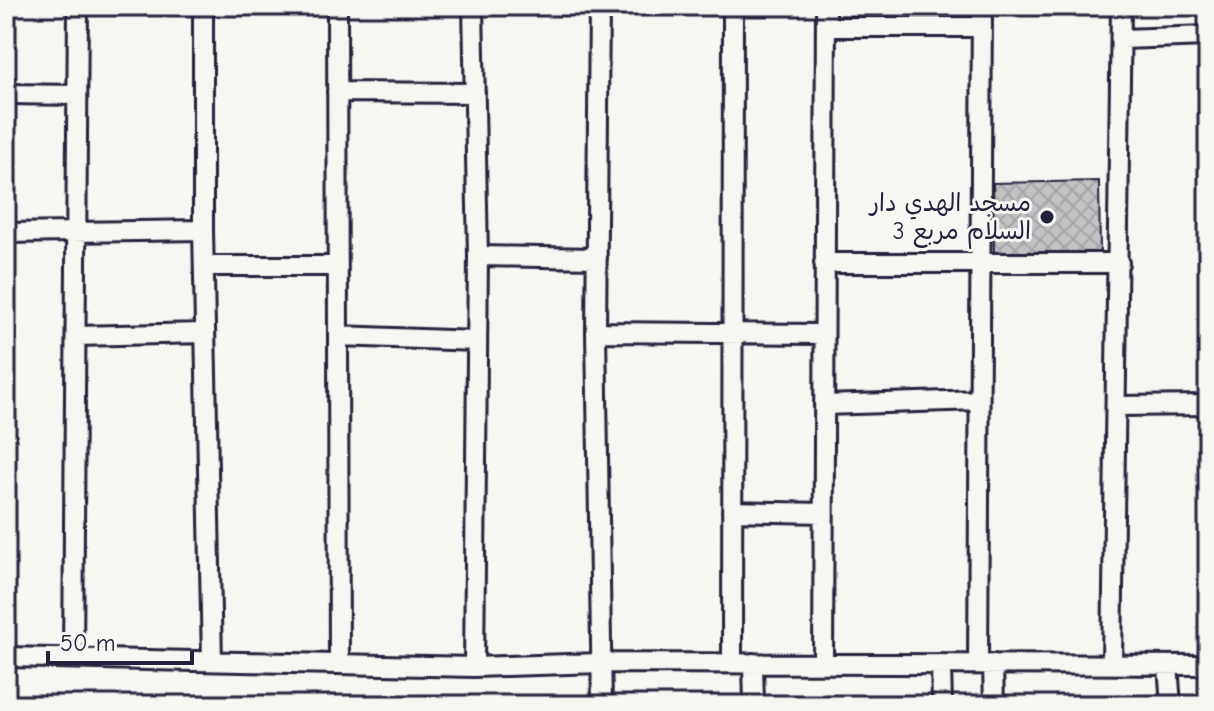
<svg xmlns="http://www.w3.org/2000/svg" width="1214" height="711" viewBox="0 0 1214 711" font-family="'Comic Neue','Playpen Sans Arabic',sans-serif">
	<defs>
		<pattern id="building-cross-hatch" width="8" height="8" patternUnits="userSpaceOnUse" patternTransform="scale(2)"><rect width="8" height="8" fill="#c2c2c4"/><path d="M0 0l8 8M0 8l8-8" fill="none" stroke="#a6a6a9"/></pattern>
	</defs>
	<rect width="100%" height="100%" fill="#f6f6f2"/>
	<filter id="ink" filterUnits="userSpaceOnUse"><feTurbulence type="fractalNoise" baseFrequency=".0125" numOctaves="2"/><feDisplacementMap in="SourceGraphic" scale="16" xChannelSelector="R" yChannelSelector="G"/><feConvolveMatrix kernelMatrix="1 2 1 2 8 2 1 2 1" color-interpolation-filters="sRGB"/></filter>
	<g filter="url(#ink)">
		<path fill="url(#building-cross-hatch)" stroke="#22223b" stroke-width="2" d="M1099,181L1100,252L994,253L993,183Z"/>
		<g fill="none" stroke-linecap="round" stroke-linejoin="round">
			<defs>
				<path id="minor" d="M203,6V230L212,661
					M337,6L339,664
					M473,6L478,256L474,667
					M599,6L596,332L602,705
					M826,27H982
					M1122,39L1208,36
					M337,92L475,93
					M6,94L77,95
					M6,233L203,230
					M478,256L597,258
					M824,263H1119
					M204,266H336
					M596,332L824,334
					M76,336L204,333
					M338,336L477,341
					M824,405L979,400
					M1116,406L1208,405
					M732,511L823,513
					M6,657L474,667L600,663L1208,665
					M73,658L78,6
					M732,663L733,6
					M753,663L754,705
					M823,663L826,6
					M941,664L942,705
					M978,664L982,6
					M993,664L994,705
					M1112,664L1121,6
					M1168,665L1171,705"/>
			</defs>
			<use href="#minor" stroke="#22223b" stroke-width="24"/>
			<use href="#minor" stroke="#f6f6f2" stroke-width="18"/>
		</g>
	</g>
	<circle fill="#22223b" stroke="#f6f6f2" stroke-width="3" cx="1047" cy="217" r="8"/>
	<g text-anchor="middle" stroke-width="6" stroke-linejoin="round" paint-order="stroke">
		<g font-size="24" fill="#22223b" stroke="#f6f6f2" text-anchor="end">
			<text x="1031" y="211">مسجد الهدي دار<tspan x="1031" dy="28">السلام مربع 3</tspan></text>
		</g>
	</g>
	<rect width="1214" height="711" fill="none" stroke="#f6f6f2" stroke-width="32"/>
	<rect x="16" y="16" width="1182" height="679" fill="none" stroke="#22223b" stroke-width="3" filter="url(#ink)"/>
	<path d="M48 651v12h144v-12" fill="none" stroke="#22223b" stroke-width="4"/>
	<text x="60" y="651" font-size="24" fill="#22223b" stroke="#f6f6f2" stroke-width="6" paint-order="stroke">50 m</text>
</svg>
